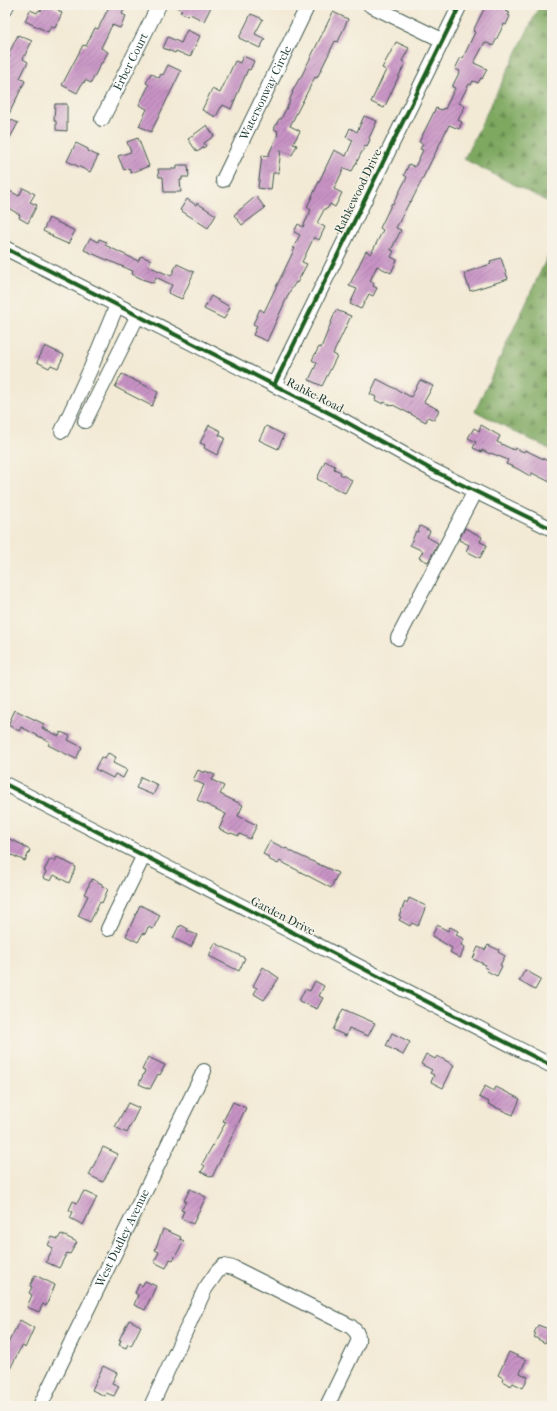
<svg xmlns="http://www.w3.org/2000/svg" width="557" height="1411" viewBox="0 0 557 1411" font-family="'IM FELL French Canon',serif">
	<defs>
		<pattern id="forest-firs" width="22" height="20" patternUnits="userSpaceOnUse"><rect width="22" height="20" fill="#7ea860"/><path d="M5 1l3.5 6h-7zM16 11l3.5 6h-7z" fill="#678a50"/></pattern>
		<pattern id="building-hatch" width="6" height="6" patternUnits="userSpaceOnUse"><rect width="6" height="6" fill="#c893c5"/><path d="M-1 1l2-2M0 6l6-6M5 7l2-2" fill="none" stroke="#a279a1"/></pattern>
	</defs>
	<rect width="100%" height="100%" fill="#f7f3e8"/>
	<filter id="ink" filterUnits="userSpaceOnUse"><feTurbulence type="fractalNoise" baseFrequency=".025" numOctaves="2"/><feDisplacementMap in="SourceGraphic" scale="8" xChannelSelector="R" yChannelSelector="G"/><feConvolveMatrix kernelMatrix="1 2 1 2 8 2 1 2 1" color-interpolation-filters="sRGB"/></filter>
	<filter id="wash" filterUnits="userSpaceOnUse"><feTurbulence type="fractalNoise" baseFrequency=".012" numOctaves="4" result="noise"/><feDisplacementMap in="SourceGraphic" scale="16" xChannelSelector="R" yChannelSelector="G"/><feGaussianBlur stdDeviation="0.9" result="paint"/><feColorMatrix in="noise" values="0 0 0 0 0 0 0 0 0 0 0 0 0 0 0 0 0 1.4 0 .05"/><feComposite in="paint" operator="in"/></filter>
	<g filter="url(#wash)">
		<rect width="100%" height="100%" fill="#f3ead5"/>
		<path fill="url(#forest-firs)" stroke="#4e724a" d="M540,5H552V204L464,159Z
			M552,247V448L551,450L475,411Z"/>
		<g id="blocks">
			<path fill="url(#building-hatch)" d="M43,5H50L59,10V11L62,13L55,28L51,26L48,32L25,21L30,10L37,13L39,10L41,11Z
				M110,5H126L122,14L126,16L120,28L112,25L101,48L108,52L102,63H101L91,83L85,80L84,83L83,82L77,93L62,85L83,45L86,46L95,28L98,29Z
				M172,5H212L204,21L190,14L188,16L180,12L182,10Z
				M486,5H508L505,11L510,13L508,15L510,16L506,25L504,24L493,46L485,42L474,63L487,69L482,79L481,78L478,83L473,81L471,85L469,84L459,103L465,106L458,120L462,122L459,129L449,125L411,202L410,201L396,228L401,230L391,250L394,251L391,257L397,260L391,273L377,266L370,281L374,283L373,286L377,288L373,296L369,294L361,309L350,304L357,289L349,286L366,251L371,254L383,230L380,228L392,203L393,204L407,177L404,175L409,164L415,167L423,150L420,149L423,144L419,142L436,108L442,110L443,108L445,109L455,88L452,87L460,71L455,69L461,57L463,58L475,32L473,31Z
				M333,12L348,19L338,42L335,41L317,78L315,77L290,126L300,131L293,144L297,145L292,155L281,150L278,173H273L271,190L258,188L262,155L268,156L278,134H277L278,131L274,129L279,119H281L290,101H289L293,92H292L299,79H300Z
				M251,14L263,19L255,34L265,39L260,48L239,38Z
				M187,30L200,36L190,57L176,51L175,53L163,48L168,37L181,43Z
				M18,35L32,41L23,59L28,62L20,78L25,81L7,118L18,123L5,147V93L8,87L5,85V66L10,56L8,55Z
				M396,42L409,48L402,61L405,63L384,108L371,102L386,70L382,68Z
				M243,56L254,61L250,70L248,69L231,109L223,105L222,107H221L216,117L202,110L212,89L220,93L235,61L240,63Z
				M168,65L181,71L151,132L139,126L147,109L139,105L149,85L146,83L151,73L159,78L161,74L163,75Z
				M55,104H67V131L56,130V121H54Z
				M364,116L377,121L369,138L370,139L367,147L365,146L352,171L344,168L334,189L342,193L335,207L330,204L327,209L325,208L317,223L325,227L319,240L314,237L302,262L307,264L297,283L296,282L290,291L267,341L253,335L257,326L253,324L260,309L264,312L295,248H293L300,235L294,232L298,224L303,227L311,210L307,207L334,150L346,156L353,140L346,137L350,128L357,132Z
				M207,125L214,136L204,143L206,146L197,152L188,139Z
				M138,138L149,166L131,173L129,168L124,170L118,156L131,152L127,142Z
				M76,143L88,149V151L98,156L90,172L67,161Z
				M177,165H188L189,177H182V180H180L181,192H164L163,177H159L158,169H177Z
				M23,188L35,194L30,202L37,205L28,223L19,218L20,215L5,206V202L10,191L19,196Z
				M256,196L265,208L242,225L234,215Z
				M187,199L196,205L197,203L216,215L208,228L180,210Z
				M49,218L75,231L68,244L52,237L53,236L43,231Z
				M90,238L98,242L99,239L107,242L105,245L138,261L141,256L151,260L148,266L171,276L177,264L194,272L182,299L168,293L172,285L156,277L154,283L142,279L132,274L133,271L84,250Z
				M501,258L508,279L470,291L464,273L491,264L490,261Z
				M211,296L230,307L224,319L204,309Z
				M336,310L351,316L333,354L337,356L322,386L309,380L317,363L312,360L319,347L321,348Z
				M45,346L64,355L58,368L51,365L49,368L37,362Z
				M122,374L158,392L152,406L115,387Z
				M377,379L411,397L420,380L433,386L424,402L439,410L434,420L428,417L426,422L393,405L392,406L384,402L383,404L375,400L376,397L370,394Z
				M209,425L221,431L219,435L225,438L217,455L204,448L205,445L200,443Z
				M481,425L500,436L497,442L514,450L515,448L524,452L525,450L552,463V483L532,473L530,476L516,468L506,464L508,460L491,453L490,454L482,450V452L473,448L476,442L468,438L474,428L479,431Z
				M266,426L284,435L278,449L259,440Z
				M325,461L335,466L334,469L341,472L340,474L352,480L345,493L317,479Z
				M420,526L430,531L427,537L438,543L428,562L419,558L423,551L410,545L416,531L418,532Z
				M465,528L482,537L480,542L487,545L480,558L466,551L469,545L459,540Z
				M15,710L44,724L42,728L59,736L61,732L70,736L68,740L82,747L76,759L48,745L50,742L21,727L19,731L8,725Z
				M108,753L116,757L113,763L127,770L123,778L115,774L113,778L95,769L101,757L105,759Z
				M198,770L204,773L205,771L215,775L212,780L224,786L220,794L243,805L238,816L257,825L250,839L240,834L239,836L231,833L230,834L219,829L226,814L197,800L204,785L193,780Z
				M141,777L158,785L153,795L136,788Z
				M7,838L23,845L22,846L30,850L25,861L5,852V843Z
				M270,841L286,849V848L296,854L338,873L331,888L280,861L278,864L268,859L269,857L263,854Z
				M57,857L76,867L69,883L54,875L51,881L43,878L46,872L44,871L50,859L55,861Z
				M92,879L102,884V886L108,889L102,903L100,902L90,922L78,916L88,896L84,894Z
				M409,898L426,906L418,926L412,923L410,926L399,920L401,917L399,916L405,902L407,903Z
				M140,905L160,915L153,929L148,927L145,934L143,933L138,942L126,936Z
				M181,925L188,929L187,931L197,935L191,947L173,938L179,926L180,927Z
				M437,925L448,931L450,927L458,931L456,935L464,939L461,945L465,947L460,958L450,952L452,948L432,936Z
				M215,943L245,958L239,971L209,956Z
				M488,945L499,950L498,952L505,956L500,965L502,966L497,976L487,971L488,969L484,967L486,965L473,959L478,947L485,950Z
				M263,967L279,978L264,1000L254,994L257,988L253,986Z
				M525,970L541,979L535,990L519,981Z
				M315,981L324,986L319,996L323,998L317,1009L299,1001L305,989L310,991Z
				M343,1009L375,1023L368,1036L349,1028L346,1036L333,1030Z
				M392,1033L410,1042L403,1055L386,1046Z
				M426,1054L435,1059L437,1056L454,1065L443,1088L431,1082L434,1075L430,1073L432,1070L421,1064Z
				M148,1057L165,1065L160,1075L158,1074L150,1089L139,1084L145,1071L142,1070Z
				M485,1086L494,1091L496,1087L520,1099L513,1115L488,1104L489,1102L479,1097Z
				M233,1102L246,1108L212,1177L201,1172L205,1166L202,1164L226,1122L223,1121Z
				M128,1103L139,1108L127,1133L115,1127Z
				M103,1147L118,1154L103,1182L89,1175Z
				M190,1189L206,1197L193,1224L181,1218L184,1211L181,1210L186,1201H184Z
				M84,1191L97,1197L83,1225L70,1218L73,1212L69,1210L73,1201L77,1203Z
				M163,1229L181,1237L180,1239L184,1241L173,1260L170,1259L166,1268L154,1262L159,1252L155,1250Z
				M61,1234L77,1242L70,1254L67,1253L59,1268L46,1262L53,1248L48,1245L52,1237L58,1239Z
				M35,1275L55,1285L46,1306L43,1304L39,1312L27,1307L32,1295L29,1293L32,1287L30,1286Z
				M145,1281L156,1286L145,1310L134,1305L138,1295L135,1293L139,1284L142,1286Z
				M20,1320L34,1328L25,1348L23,1346L20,1349L5,1379V1349Z
				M129,1320L141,1326L131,1346L128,1344L126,1348L119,1345L121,1340H119Z
				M538,1325L551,1330L545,1343L534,1337L536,1334L534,1333Z
				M509,1352L526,1360L520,1373L528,1377L523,1388L513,1383L511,1386L502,1381L503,1378L498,1375Z
				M103,1366L117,1373L112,1383L119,1386L114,1396L106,1393L105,1396L92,1390Z"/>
		</g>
	</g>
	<g filter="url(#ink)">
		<use href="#blocks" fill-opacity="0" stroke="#3f574c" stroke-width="1"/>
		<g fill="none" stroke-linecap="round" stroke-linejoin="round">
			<defs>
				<g id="minor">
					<path d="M370,5L442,40"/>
					<path d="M5,9L7,5"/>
					<path id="s1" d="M102,119L159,5"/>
					<path id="s2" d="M223,180L308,5"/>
					<path d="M5,248L339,418L434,471L552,529"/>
					<path d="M274,385L460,5"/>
					<path d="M85,421L138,315"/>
					<path d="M62,431L90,370L117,305"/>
					<path d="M398,638L475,491"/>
					<path d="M5,784L552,1066"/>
					<path d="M108,929L144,855"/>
					<path id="s3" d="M40,1406L204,1071"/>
					<path d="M151,1406L205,1289L217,1272L223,1266L234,1268L350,1326C356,1331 359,1334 358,1342L327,1406"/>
				</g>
			</defs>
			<use href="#minor" stroke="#3f574c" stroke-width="16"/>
			<use href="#minor" stroke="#fff" stroke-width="14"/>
			<defs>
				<path id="cycleway" d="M5,248L339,418L434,471L552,529
					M274,385L460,5
					M5,784L552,1066"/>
			</defs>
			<use href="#cycleway" stroke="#f7f3e8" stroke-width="6"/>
			<use href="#cycleway" stroke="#1b5e20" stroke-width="4"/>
		</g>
	</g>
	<g text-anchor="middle" stroke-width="3" stroke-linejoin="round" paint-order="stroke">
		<g font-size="12" fill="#1f3d34" stroke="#f7f3e8">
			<text dy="4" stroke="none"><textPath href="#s1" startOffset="64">Erber Court</textPath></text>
			<text dy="4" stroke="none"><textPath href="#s2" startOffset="97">Watersonway Circle</textPath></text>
			<text transform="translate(358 191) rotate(-64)" y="4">Rahkewood Drive</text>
			<text transform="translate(315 395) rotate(27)" y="4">Rahke Road</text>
			<text transform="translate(283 916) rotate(27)" y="4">Garden Drive</text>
			<text dy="4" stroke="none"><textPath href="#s3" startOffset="187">West Dudley Avenue</textPath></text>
		</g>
	</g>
	<rect width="557" height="1411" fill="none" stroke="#f7f3e8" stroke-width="20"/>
</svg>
